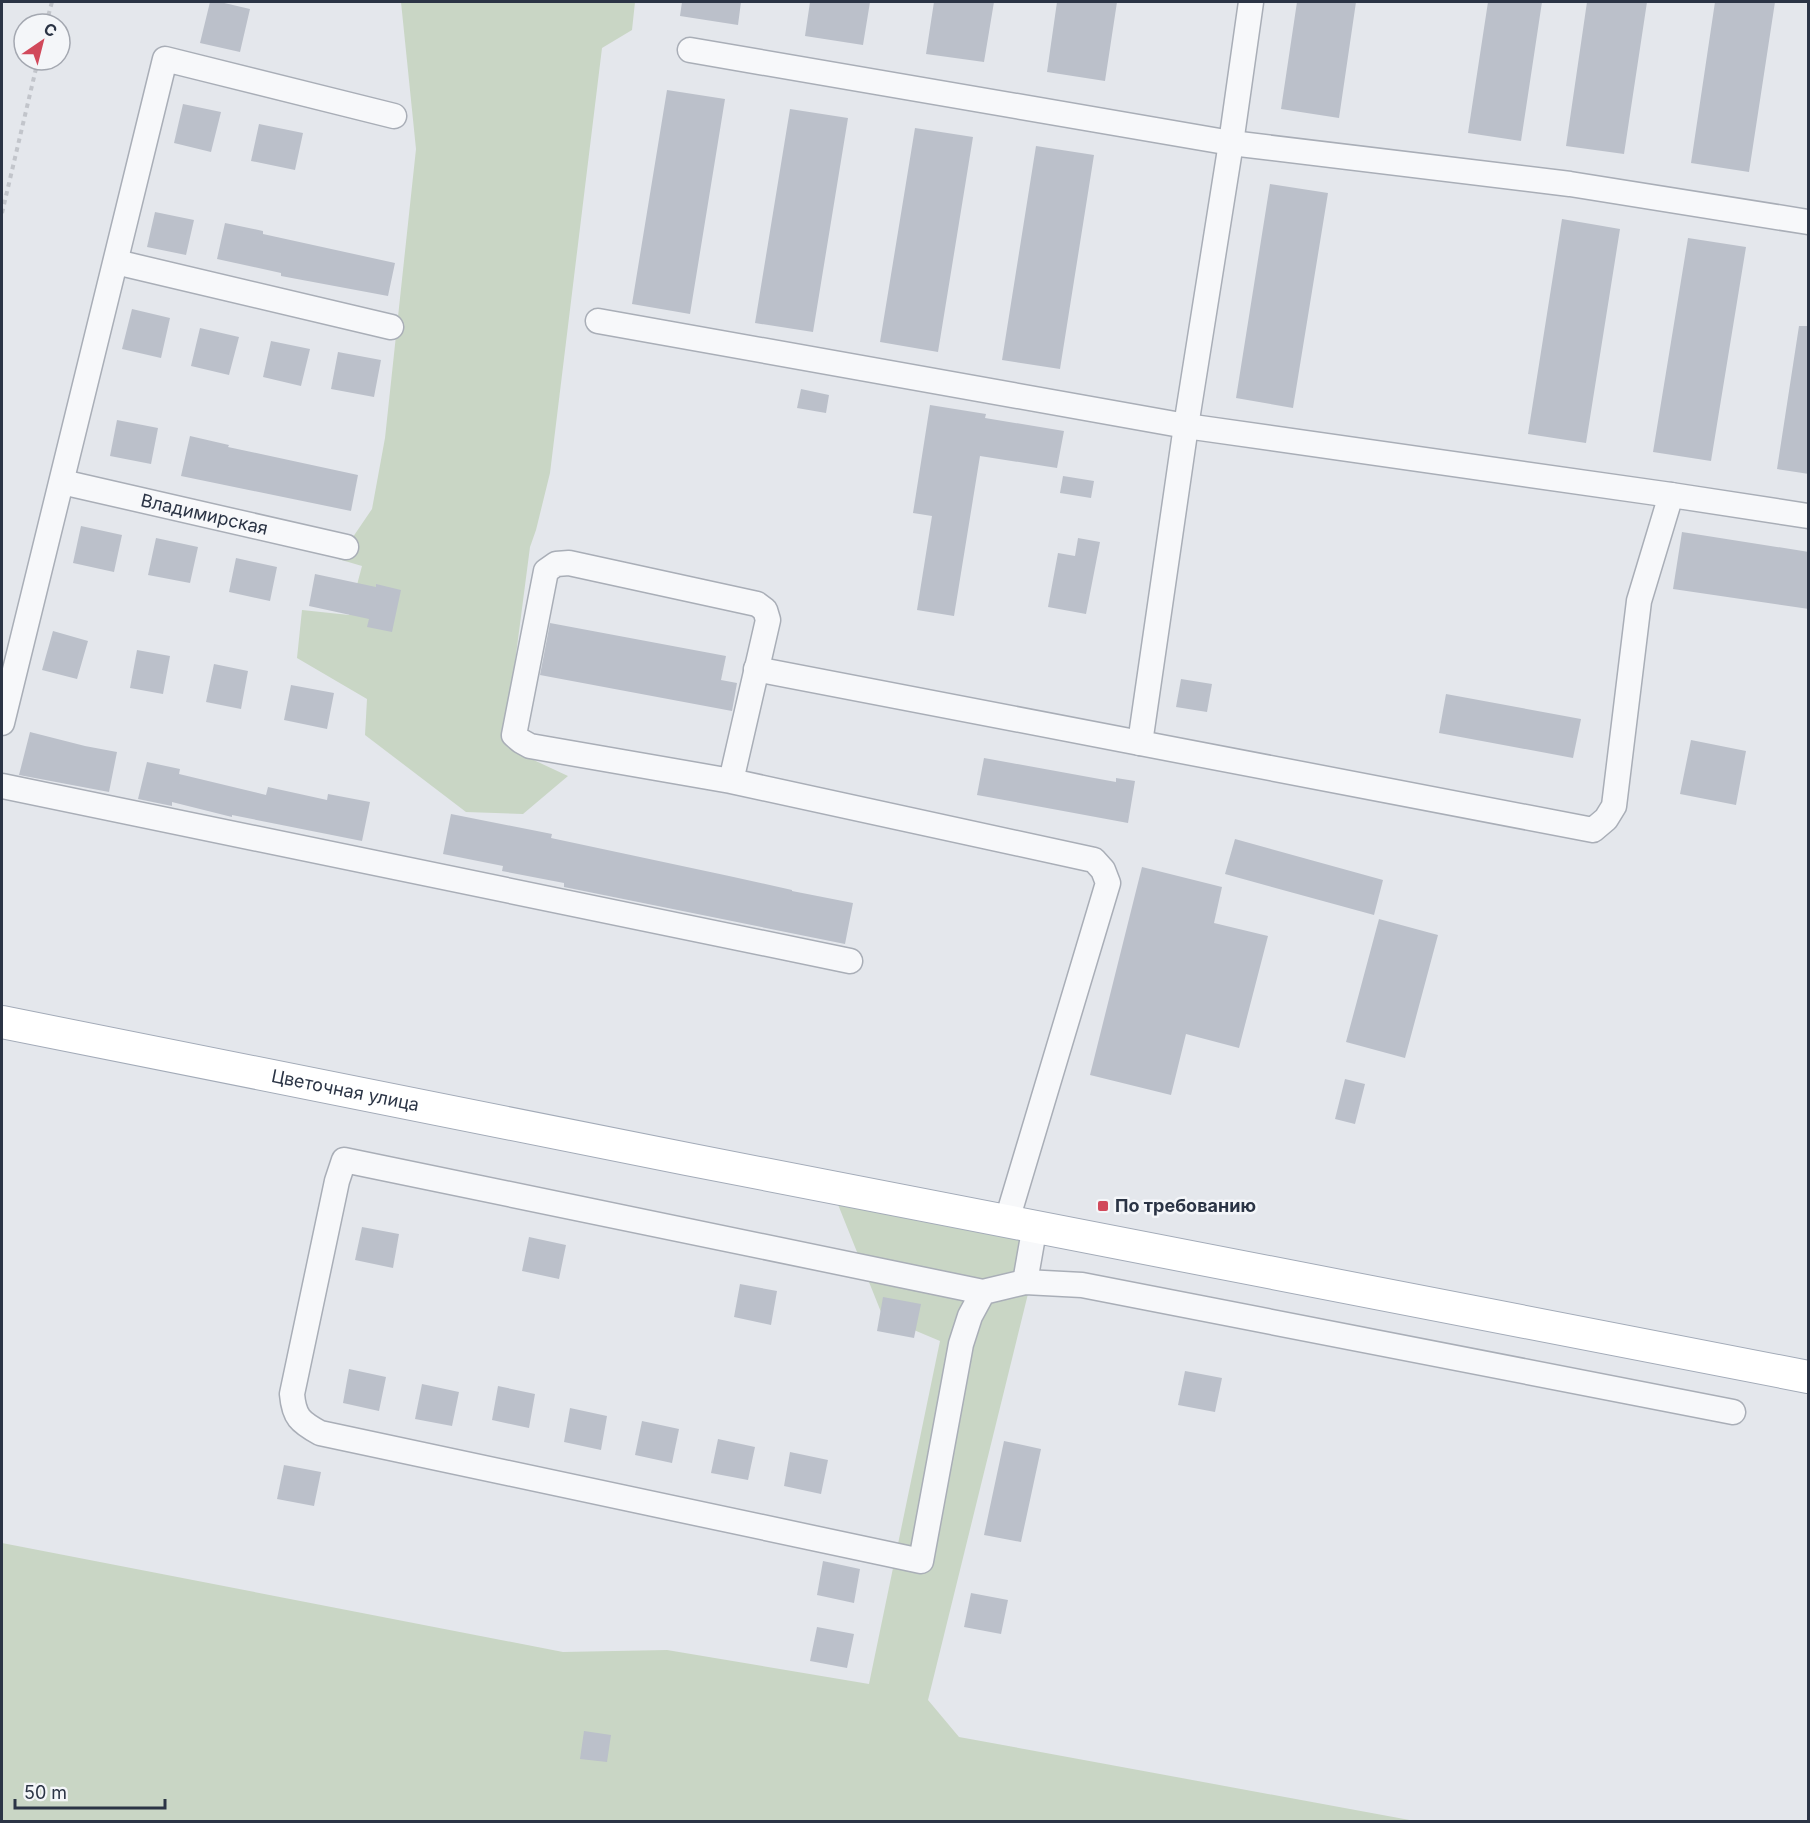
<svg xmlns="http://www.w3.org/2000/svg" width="1810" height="1823" viewBox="0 0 1810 1823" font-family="Inter,sans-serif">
	<rect width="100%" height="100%" fill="#e4e7ec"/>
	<path fill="#c9d6c5" d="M401,2H635L632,30L602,48L550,473L536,530L530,547L508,716L510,749L568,776L523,814L466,812L365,735L367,699L297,658L302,610L349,615L362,566L338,559L372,509L385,438L416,149Z
		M837,1202L1041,1241L928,1700L959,1737L1415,1821H2V1543L563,1652L667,1650L869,1684L940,1341L883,1317Z"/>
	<path fill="#bbc0ca" d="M210,2H220L250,9L240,52L200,43Z
		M682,2H741L738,25L680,16Z
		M810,2H870L863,45L805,36Z
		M934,2H994L984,62L926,54Z
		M1057,2H1117L1105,81L1047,72Z
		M1297,2H1356L1339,118L1281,109Z
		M1488,2H1542L1521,141L1468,133Z
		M1587,2H1647L1624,154L1566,146Z
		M1715,2H1775L1749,172L1691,163Z
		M667,90L725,99L690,314L632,304Z
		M183,104L221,112L211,152L174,143Z
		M790,109L848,118L813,332L755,323Z
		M259,124L303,133L295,170L251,161Z
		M915,128L973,137L938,352L880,342Z
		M1036,146L1094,155L1060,369L1002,360Z
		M1270,184L1328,193L1293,408L1236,398Z
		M155,212L194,220L186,255L147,247Z
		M1562,219L1620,229L1586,443L1528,434Z
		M225,223L263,231V234L395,263L388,296L281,276V273L217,259Z
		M1688,238L1746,247L1711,461L1653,452Z
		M132,309L170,318L161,358L122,349Z
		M1799,326H1809V474L1777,469Z
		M200,328L239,337L229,375L191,366Z
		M271,341L310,349L301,386L263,377Z
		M338,352L381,360L374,397L331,389Z
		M801,389L829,395L826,413L797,408Z
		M930,405L986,414L985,418L1064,431L1057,468L980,456L954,616L917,610L932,516L913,513Z
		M117,420L158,428L151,464L110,456Z
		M190,436L229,445L228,447L358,475L351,511L181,476Z
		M1063,476L1094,481L1091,498L1060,493Z
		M81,526L122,535L114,572L73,563Z
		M1682,532L1809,552V609L1673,589Z
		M156,538L198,547L190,583L148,575Z
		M1078,538L1100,542L1086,614L1048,607L1058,553L1075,556Z
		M236,558L277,567L270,601L229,592Z
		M315,574L376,587V584L401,590L392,632L367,627L369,619L309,606Z
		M550,623L726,656L721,680L737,683L732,711L540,675Z
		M53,631L88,641L77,679L42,670Z
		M137,650L170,656L163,694L130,688Z
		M214,664L248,671L241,709L206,702Z
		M1181,679L1212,684L1207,712L1176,707Z
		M291,685L334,693L327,729L284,720Z
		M1446,694L1581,719L1573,758L1439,733Z
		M30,732L85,746L117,752L109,792L19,775Z
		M1691,740L1746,751L1736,805L1680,794Z
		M984,758L1116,782V778L1135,781L1128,823L977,795Z
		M147,762L180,769L179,774L266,795L268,787L327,800L328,794L370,802L362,841L232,815V817L172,802V806L138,799Z
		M451,814L552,834L551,838L729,876L792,890V891L853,903L845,944L564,887V883L502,871L503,866L443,854Z
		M1235,839L1383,880L1374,915L1225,874Z
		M1142,867L1222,887L1214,923L1268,936L1239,1048L1186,1034L1171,1095L1090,1075Z
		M1379,919L1438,935L1405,1058L1346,1042Z
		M1345,1079L1365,1084L1355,1124L1335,1119Z
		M362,1227L399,1234L393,1268L355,1260Z
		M529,1237L566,1245L559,1279L522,1271Z
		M740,1284L777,1291L771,1325L734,1317Z
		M883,1297L921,1304L914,1338L877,1331Z
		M349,1369L386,1377L379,1411L343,1403Z
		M1185,1371L1222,1378L1215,1412L1178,1405Z
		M422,1384L459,1392L452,1426L415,1419Z
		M498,1386L535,1394L529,1428L492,1420Z
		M570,1408L607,1416L601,1450L564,1442Z
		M642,1421L679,1429L672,1463L635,1455Z
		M718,1439L755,1447L748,1480L711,1473Z
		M1004,1441L1041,1449L1021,1542L984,1535Z
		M790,1452L828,1460L821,1494L784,1486Z
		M284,1465L321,1472L314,1506L277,1499Z
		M823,1561L860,1569L854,1603L817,1595Z
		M971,1593L1008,1600L1001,1634L964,1627Z
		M817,1627L854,1634L847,1668L810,1661Z
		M584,1731L611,1735L607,1762L580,1759Z"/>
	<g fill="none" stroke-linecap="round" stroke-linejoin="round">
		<defs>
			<g id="minor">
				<path d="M1251,2L1231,143L1186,426L1140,743L1593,830L1606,819L1614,806L1639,601L1671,495"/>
				<path d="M690,50L1231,143L1570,184L1808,222"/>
				<path d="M116,262L391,327"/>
				<path d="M598,321L1186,426L1671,495L1808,516"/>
				<path id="s1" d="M62,482L346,547"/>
				<path d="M756,669L1140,743"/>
				<path d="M2,723L165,59L394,116"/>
				<path d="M731,781L768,620L765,610L757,604L569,563L556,564L546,571L514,735L521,741L530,746L731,781L1094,860L1103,870L1108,883L1007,1220"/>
				<path d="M2,786L850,961"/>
				<path d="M1025,1282L1035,1225"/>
				<path d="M983,1292L970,1316L961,1344L921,1561L320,1433C300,1422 294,1417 292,1394L337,1181L344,1160L983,1292L1025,1282L1082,1285L1733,1412"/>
			</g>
			<g id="major">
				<path id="s2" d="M2,1022L687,1159L1808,1377"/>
			</g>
		</defs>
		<use href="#minor" stroke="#a9aeb7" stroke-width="27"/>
		<use href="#major" stroke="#a3abb8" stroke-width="34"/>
		<path stroke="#c2c5cb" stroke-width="4" stroke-dasharray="4.5 4.5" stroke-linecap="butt" d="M46,24L52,2
			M2,213L38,60"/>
		<use href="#minor" stroke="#f7f8fa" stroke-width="24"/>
		<use href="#major" stroke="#fff" stroke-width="32"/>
	</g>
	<rect fill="#d1495b" stroke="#f4f6f9" stroke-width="2" x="1097" y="1200" width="12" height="12" rx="3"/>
	<g text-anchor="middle" stroke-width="5" stroke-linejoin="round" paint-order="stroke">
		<g font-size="18" fill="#2b3445" stroke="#f4f6f9">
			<text dy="6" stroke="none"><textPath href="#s1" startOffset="146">Владимирская</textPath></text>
			<text dy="6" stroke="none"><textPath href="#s2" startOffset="350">Цветочная улица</textPath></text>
		</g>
		<g font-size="18" font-weight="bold" fill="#2b3445" stroke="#f4f6f9" text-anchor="start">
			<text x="1115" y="1212">По требованию</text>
		</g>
	</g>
	<rect width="1810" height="1823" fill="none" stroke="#2b3445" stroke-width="6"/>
	<g transform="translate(42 42) rotate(35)"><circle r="28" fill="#f4f6f9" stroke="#a4a8b1" stroke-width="1.5"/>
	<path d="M0-4.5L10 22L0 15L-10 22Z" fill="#d1495b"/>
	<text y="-9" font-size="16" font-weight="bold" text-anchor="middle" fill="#2b3445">С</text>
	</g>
	<path d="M15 1799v9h150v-9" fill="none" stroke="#2b3445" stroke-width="3"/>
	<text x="24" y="1799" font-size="18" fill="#2b3445" stroke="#f4f6f9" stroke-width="4.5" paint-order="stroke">50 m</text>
</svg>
